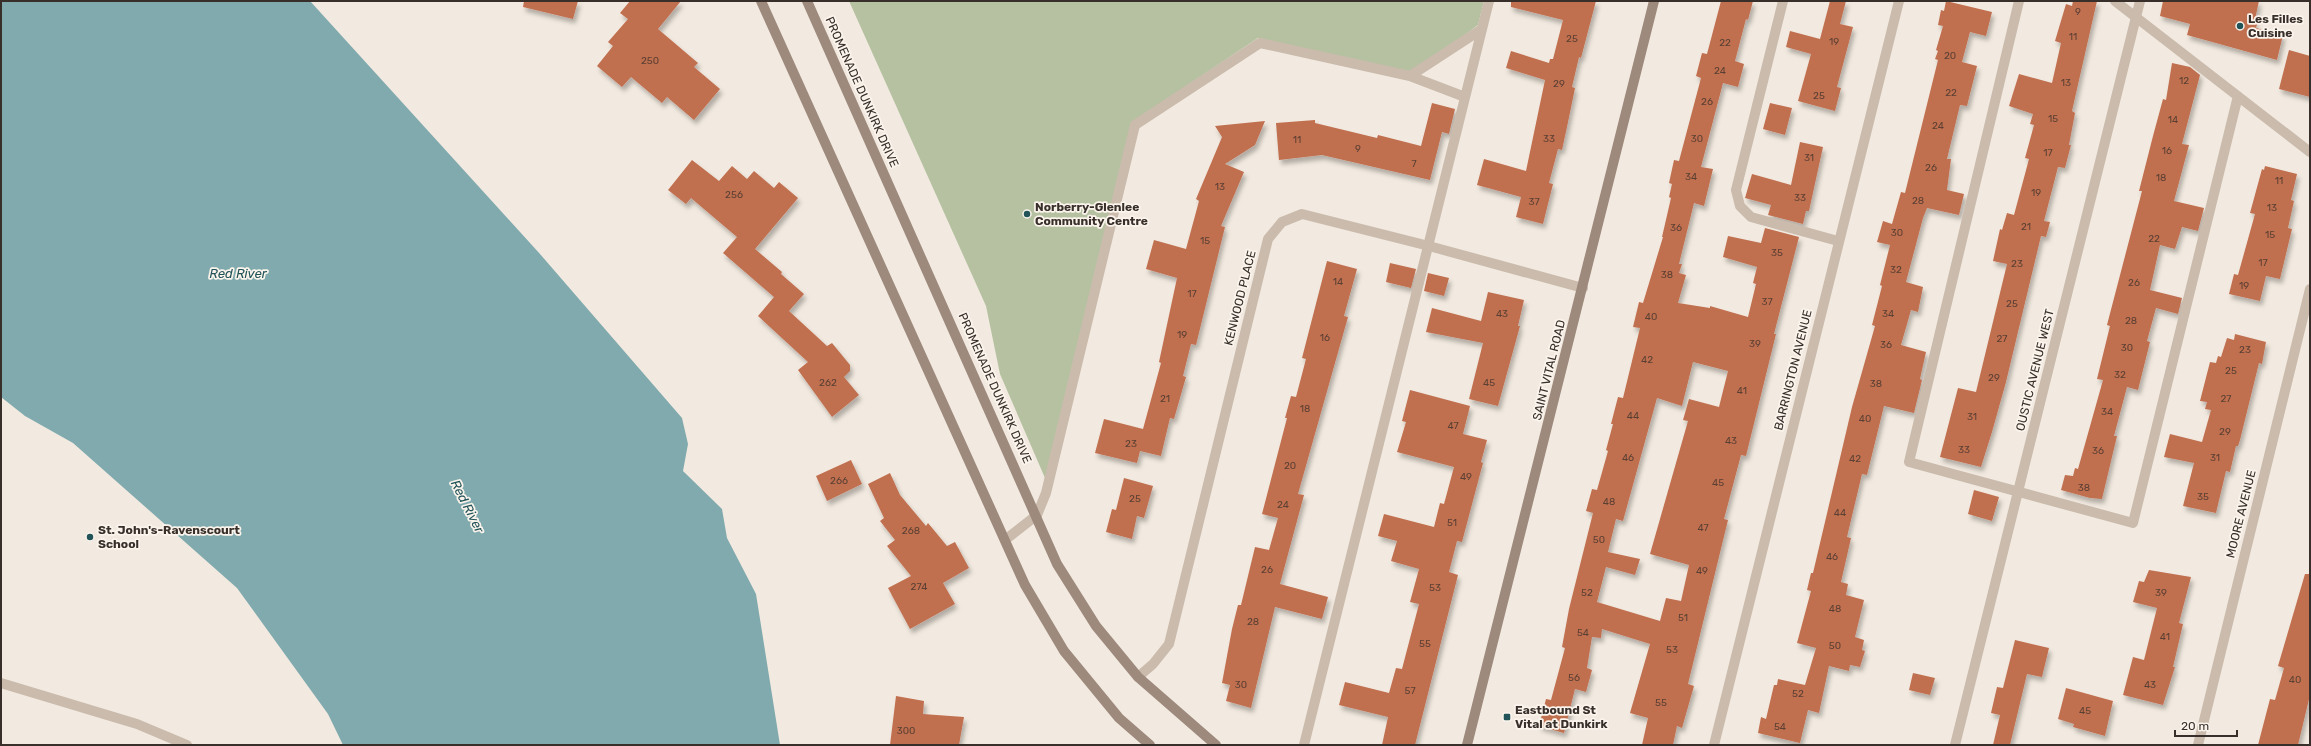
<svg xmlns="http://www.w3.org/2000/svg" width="2311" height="746" viewBox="0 0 2311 746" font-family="Rubik,sans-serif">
	<defs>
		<filter id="shadow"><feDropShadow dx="2.5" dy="4.5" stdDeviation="2" flood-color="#0004"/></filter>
	</defs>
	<rect width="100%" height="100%" fill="#f2eae0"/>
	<path fill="#b5c1a0" d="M849,1H1484L1478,25L1410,76L1258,38L1131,123L1045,478L1000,374L986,306Z"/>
	<path fill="#80aaae" d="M1,1H310L540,254L682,418L688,444L683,471L722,509L727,538L756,594L780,745H343L328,714L237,588L73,443L25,416L1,397Z"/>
	<path fill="#c16f4f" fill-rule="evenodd" filter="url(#shadow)" d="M524,1H578L573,19L523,7Z
		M630,1H681L658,29L698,63L694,67L720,89L694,120L667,97L662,103L631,77L622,87L597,66L613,46L608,42L628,19L620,13Z
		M1511,1H1596L1581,58L1579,57L1572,87L1575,88L1567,127L1562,150L1558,149L1549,183L1553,184L1543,224L1516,217L1521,197L1477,185L1484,159L1526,171L1545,80L1506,68L1511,51L1549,63L1550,59H1553L1563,20L1511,7Z
		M1721,1H1753L1748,20L1746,19L1735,61L1744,64L1738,87L1723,83L1701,167L1713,169L1704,206L1694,203L1679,264H1682L1679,273L1686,275L1678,303L1710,308V306L1748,317L1756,284L1753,283L1757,267L1723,257L1728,236L1761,243L1765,228L1799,237L1774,334H1776L1746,456L1741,455L1724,519L1728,520L1688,684L1694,686L1682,728L1677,726L1673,745H1642L1648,718L1630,713L1650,644L1602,629L1601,638L1592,637L1587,668L1592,670L1586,692L1575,689L1564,733L1539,726L1546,699L1551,700L1565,648L1562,647L1569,609L1593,513L1586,511L1592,489L1597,490L1608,451L1606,450L1613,424H1611L1618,397L1623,398L1640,328L1633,327L1639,302L1643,303L1663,237H1662L1671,198L1669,197L1672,184L1669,183L1674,160L1679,161L1701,78L1696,76L1702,53L1707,54ZM1693,362L1728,371L1719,407L1689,399L1683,420L1688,421L1650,554L1689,565L1681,601L1666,598L1660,621L1597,602L1606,567L1635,575L1640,559L1608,552L1616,519L1623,521L1657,398L1682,406Z
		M1830,1H1846L1840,24L1853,27L1837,87L1841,88L1835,111L1798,101L1811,54L1786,47L1790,31L1820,39Z
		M1946,1L1992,12L1986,36L1970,32L1962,62L1977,66L1967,106L1960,105L1947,159H1951L1947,190L1964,194L1959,215L1927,208L1923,218L1906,282L1923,287L1918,312L1911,310L1901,345L1926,352L1920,379L1922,380L1914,413L1884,406L1867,475L1862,474L1847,537L1851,538L1841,582L1848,584L1846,595L1864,600L1855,637L1864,640L1862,650L1865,651L1860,667L1850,665L1849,671L1829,666L1819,713L1808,710L1800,743L1758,733L1761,717L1766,719L1774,685H1777L1778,679L1805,685L1816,648L1797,643L1811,591L1807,590L1811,573H1813L1852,407L1875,326L1872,325L1882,286L1880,285L1890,245L1877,242L1883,221L1892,224L1901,192L1905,193L1938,60L1935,59L1938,51L1936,50L1943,26L1938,25L1941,10L1944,11Z
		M2073,1H2097L2072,111L2075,113L2069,145H2071L2065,168L2058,167L2044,221L2050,222L2046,237L2041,236L2006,382L1992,432L1981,467L1940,457L1958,388L1976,392L2007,264L1993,261L2000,229L2002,230L2007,213L2014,215L2029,159L2025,158L2034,125L2030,124L2033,114L2009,106L2019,74L2052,83L2061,43L2055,41L2066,4L2072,6Z
		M2163,1H2259L2254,24H2257L2256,28L2283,35L2277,60L2187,35L2190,24L2160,16Z
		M2289,50L2310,56V97L2279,89Z
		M2172,63L2190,67L2200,75L2182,144L2189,145L2174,201L2204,208L2198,231L2182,227L2175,249L2160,245L2150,290L2182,298L2178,314L2156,308L2147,341L2150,342L2138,390L2127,387L2114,436H2117L2102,499L2090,498L2061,490L2065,475L2073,476L2075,468L2078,469L2103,380L2097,379L2110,326L2107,325L2142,191H2139L2153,136L2163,99L2166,100Z
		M1432,103L1455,109L1449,134L1442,132L1430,180L1322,155L1279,160L1276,123L1315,120V123L1377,138L1378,135L1421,146Z
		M1770,103L1792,108L1785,135L1763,129Z
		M1265,121L1255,145L1225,164L1244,172L1221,226L1225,227L1196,345L1191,344L1183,376L1186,377L1174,419L1170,418L1161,456L1140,451L1137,463L1095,453L1104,419L1143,429L1161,363L1159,362L1177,278L1146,269L1154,240L1186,249L1199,201L1196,199L1222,137L1215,126Z
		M1800,142L1823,147L1809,211H1806L1803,224L1768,215L1771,205L1745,198L1752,174L1791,185Z
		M692,160L719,181L732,166L747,179L754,171L774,188L779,182L798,198L755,249L782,272L781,274L804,294L789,311L827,346L832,343L850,365V371L844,377L859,395L832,417L798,370L808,362L758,316L774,297L723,253L737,237L691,198L686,204L668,190Z
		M2265,166L2297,174L2291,200L2294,201L2288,228L2292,229L2280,279L2266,276L2260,301L2229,294L2234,274L2238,275L2255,214L2250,213L2262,169L2264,170Z
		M1327,261L1357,269L1344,316L1348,317L1298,494L1304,495L1280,584L1328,597L1322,619L1275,607L1251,708L1226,701L1230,685L1222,683L1232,629L1238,605H1241L1255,547L1269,550L1278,518L1262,514L1287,418H1285L1291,396L1296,397L1306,359L1302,358Z
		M1390,263L1416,269L1411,288L1386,282Z
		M1428,273L1449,278L1444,296L1424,291Z
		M1488,292L1524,300L1518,326H1520L1498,406L1469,399L1483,343L1426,332L1432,308L1481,321Z
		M2235,334L2266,342L2262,364L2259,363L2240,440L2238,446H2236L2230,472L2226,471L2216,513L2183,506L2194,463L2164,457L2170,434L2202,442L2211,410L2205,409L2207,402L2200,401L2210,362L2216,363L2218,356L2221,357L2227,338L2234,340Z
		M1410,390L1470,406L1463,434L1487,440L1481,462L1483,463L1462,542L1457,541L1449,572L1458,575L1415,745H1382L1388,717L1339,705L1345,682L1389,693L1396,668L1402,669L1419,604L1410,602L1419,569L1391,561L1397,541L1378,536L1384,514L1434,527L1440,503L1444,504L1454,467L1397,452L1406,422L1402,421Z
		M851,460L862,484L827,501L816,476Z
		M890,473L900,495L926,526L928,523L947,546L955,542L969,568L943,583L955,604L910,629L888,588L911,576L887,546L895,540L880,521L884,518L868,484Z
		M1124,478L1153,486L1144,518L1137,516L1132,539L1106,532L1112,509L1116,510Z
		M1974,490L1999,497L1992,521L1968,514Z
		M2149,570L2191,577L2179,623L2183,624L2173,667H2175L2163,705L2123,695L2133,657L2144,660L2157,608L2133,602L2139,581L2144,582Z
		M2305,574H2310V695L2298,745H2258L2270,699L2275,700L2284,668L2278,666Z
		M2015,640L2049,648L2042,677L2027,674L2010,745H1993L2000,715L1991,713L1997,687L2003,688Z
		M1913,673L1935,678L1930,695L1909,690Z
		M2066,688L2113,701L2105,736L2073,727L2074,724L2058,719Z
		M896,696L924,701L923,714L964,717L959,745H890Z"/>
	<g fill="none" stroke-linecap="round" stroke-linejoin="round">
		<path stroke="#cabbac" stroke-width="10" d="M1783,1L1736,190L1740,206L1751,217L1838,241
			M2019,1L1909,462L2133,523L2238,96
			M2115,1L2310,152
			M1410,76L1482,29
			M1005,540L1037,515L1046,493L1135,125L1260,43L1410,76L1465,97
			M1,683L137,724L187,745
			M1304,745L1489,1"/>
		<path stroke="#cabbac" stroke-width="10" d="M1138,677L1153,664L1169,644L1268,239L1282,222L1302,214L1429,246L1583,288
			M1714,745L1899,1
			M1955,745L2140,1
			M2198,745L2310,289"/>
		<path stroke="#9e8a7d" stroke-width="10" d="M761,1L1025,585L1064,651L1119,718L1150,745
			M807,1L1057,564L1096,626L1138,677L1216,745
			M1467,745L1654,1"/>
	</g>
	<g fill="#215359" stroke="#faf4ec" stroke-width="1.5">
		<circle cx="2240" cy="26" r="4"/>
		<circle cx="1027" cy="214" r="4"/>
		<circle cx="90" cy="537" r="4"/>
		<rect x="1503" y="713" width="8" height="8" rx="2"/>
	</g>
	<g text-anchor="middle" stroke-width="3.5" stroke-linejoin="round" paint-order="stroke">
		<g font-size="10" fill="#5a3f33">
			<text x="2078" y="15">9</text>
			<text x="2073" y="40">11</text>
			<text x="1572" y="42">25</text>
			<text x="1834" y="45">19</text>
			<text x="1725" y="46">22</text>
			<text x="1950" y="59">20</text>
			<text x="650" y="64">250</text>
			<text x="1720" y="74">24</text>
			<text x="2184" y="84">12</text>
			<text x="2066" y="86">13</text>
			<text x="1559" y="87">29</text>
			<text x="1951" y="96">22</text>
			<text x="1819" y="99">25</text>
			<text x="1707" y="105">26</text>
			<text x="2053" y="122">15</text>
			<text x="2173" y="123">14</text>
			<text x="1938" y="129">24</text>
			<text x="1549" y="142">33</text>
			<text x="1697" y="142">30</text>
			<text x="1297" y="143">11</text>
			<text x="1358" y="152">9</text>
			<text x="2167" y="154">16</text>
			<text x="2048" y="156">17</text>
			<text x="1809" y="161">31</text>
			<text x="1414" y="167">7</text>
			<text x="1931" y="171">26</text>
			<text x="1691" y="180">34</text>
			<text x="2161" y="181">18</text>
			<text x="2279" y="184">11</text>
			<text x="1220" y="190">13</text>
			<text x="2036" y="196">19</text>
			<text x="734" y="198">256</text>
			<text x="1800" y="201">33</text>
			<text x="1918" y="204">28</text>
			<text x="1534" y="205">37</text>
			<text x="2272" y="211">13</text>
			<text x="2026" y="230">21</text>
			<text x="1676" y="231">36</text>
			<text x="1897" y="236">30</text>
			<text x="2270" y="238">15</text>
			<text x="2154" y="242">22</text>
			<text x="1205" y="244">15</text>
			<text x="1777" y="256">35</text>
			<text x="2263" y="266">17</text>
			<text x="2017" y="267">23</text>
			<text x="1896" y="273">32</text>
			<text x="1667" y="278">38</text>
			<text x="1338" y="285">14</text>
			<text x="2134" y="286">26</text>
			<text x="2244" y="289">19</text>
			<text x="1192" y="297">17</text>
			<text x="1767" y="305">37</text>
			<text x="2012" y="307">25</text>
			<text x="1502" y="317">43</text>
			<text x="1888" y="317">34</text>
			<text x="1651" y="320">40</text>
			<text x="2131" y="324">28</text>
			<text x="1182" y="338">19</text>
			<text x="1325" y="341">16</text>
			<text x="2002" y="342">27</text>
			<text x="1755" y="347">39</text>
			<text x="1886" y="348">36</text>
			<text x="2127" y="351">30</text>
			<text x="2245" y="353">23</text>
			<text x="1647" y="363">42</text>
			<text x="2231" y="374">25</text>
			<text x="2120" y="378">32</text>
			<text x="1994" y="381">29</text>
			<text x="828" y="386">262</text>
			<text x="1489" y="386">45</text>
			<text x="1876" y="387">38</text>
			<text x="1742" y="394">41</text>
			<text x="1165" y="402">21</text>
			<text x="2226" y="402">27</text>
			<text x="1305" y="412">18</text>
			<text x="2107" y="415">34</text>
			<text x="1633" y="419">44</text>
			<text x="1972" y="420">31</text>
			<text x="1865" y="422">40</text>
			<text x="1453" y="429">47</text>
			<text x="2225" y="435">29</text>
			<text x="1731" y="444">43</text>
			<text x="1131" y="447">23</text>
			<text x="1964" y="453">33</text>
			<text x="2098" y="454">36</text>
			<text x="1628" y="461">46</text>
			<text x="2215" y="461">31</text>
			<text x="1855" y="462">42</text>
			<text x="1290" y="469">20</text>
			<text x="1466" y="480">49</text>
			<text x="839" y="484">266</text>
			<text x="1718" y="486">45</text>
			<text x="2084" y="491">38</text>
			<text x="2203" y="500">35</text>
			<text x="1135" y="502">25</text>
			<text x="1609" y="505">48</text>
			<text x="1283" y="508">24</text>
			<text x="1840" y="516">44</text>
			<text x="1452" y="526">51</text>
			<text x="1703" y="531">47</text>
			<text x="911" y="534">268</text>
			<text x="1599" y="543">50</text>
			<text x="1832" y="560">46</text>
			<text x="1267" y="573">26</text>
			<text x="1702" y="574">49</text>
			<text x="919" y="590">274</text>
			<text x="1435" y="591">53</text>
			<text x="1587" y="596">52</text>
			<text x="2161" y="596">39</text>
			<text x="1835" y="612">48</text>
			<text x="1683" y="621">51</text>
			<text x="1253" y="625">28</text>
			<text x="1583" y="636">54</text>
			<text x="2165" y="640">41</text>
			<text x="1425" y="647">55</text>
			<text x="1835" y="649">50</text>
			<text x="1672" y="653">53</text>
			<text x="1574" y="681">56</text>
			<text x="2295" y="683">40</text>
			<text x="1241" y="688">30</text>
			<text x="2150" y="688">43</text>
			<text x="1410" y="694">57</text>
			<text x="1798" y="697">52</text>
			<text x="1661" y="706">55</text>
			<text x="2085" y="714">45</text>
			<text x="1780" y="730">54</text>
			<text x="906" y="734">300</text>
		</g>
		<g font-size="12" font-weight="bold" fill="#382f2a" stroke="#faf4ec" text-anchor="start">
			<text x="2248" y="23">Les Filles<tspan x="2248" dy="14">Cuisine</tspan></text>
			<text x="1035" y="211">Norberry-Glenlee<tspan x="1035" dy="14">Community Centre</tspan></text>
			<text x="98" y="534">St. John's-Ravenscourt<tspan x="98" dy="14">School</tspan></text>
			<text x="1515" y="714">Eastbound St<tspan x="1515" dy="14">Vital at Dunkirk</tspan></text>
		</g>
		<g font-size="12" fill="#382f2a" stroke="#faf4ec">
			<text transform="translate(862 92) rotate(66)" y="4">PROMENADE DUNKIRK DRIVE</text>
			<text transform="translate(1240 298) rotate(-76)" y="4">KENWOOD PLACE</text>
			<text transform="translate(1549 370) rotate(-76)" y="4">SAINT VITAL ROAD</text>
			<text transform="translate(1793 370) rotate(-76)" y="4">BARRINGTON AVENUE</text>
			<text transform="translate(2035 370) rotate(-76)" y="4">OUSTIC AVENUE WEST</text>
			<text transform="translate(995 388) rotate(66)" y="4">PROMENADE DUNKIRK DRIVE</text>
			<text transform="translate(2241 514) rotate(-76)" y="4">MOORE AVENUE</text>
		</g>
		<g font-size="13" font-style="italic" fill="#215359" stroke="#faf4ec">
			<text x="238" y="278">Red River</text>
			<text transform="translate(468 506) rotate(63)" y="5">Red River</text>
		</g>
	</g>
	<rect width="2311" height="746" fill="none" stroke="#382f2a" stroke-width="4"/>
	<path d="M2175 730v6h62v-6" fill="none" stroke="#382f2a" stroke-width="2"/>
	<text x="2181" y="730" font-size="12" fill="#382f2a" stroke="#faf4ec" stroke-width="3" paint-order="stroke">20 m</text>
</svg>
